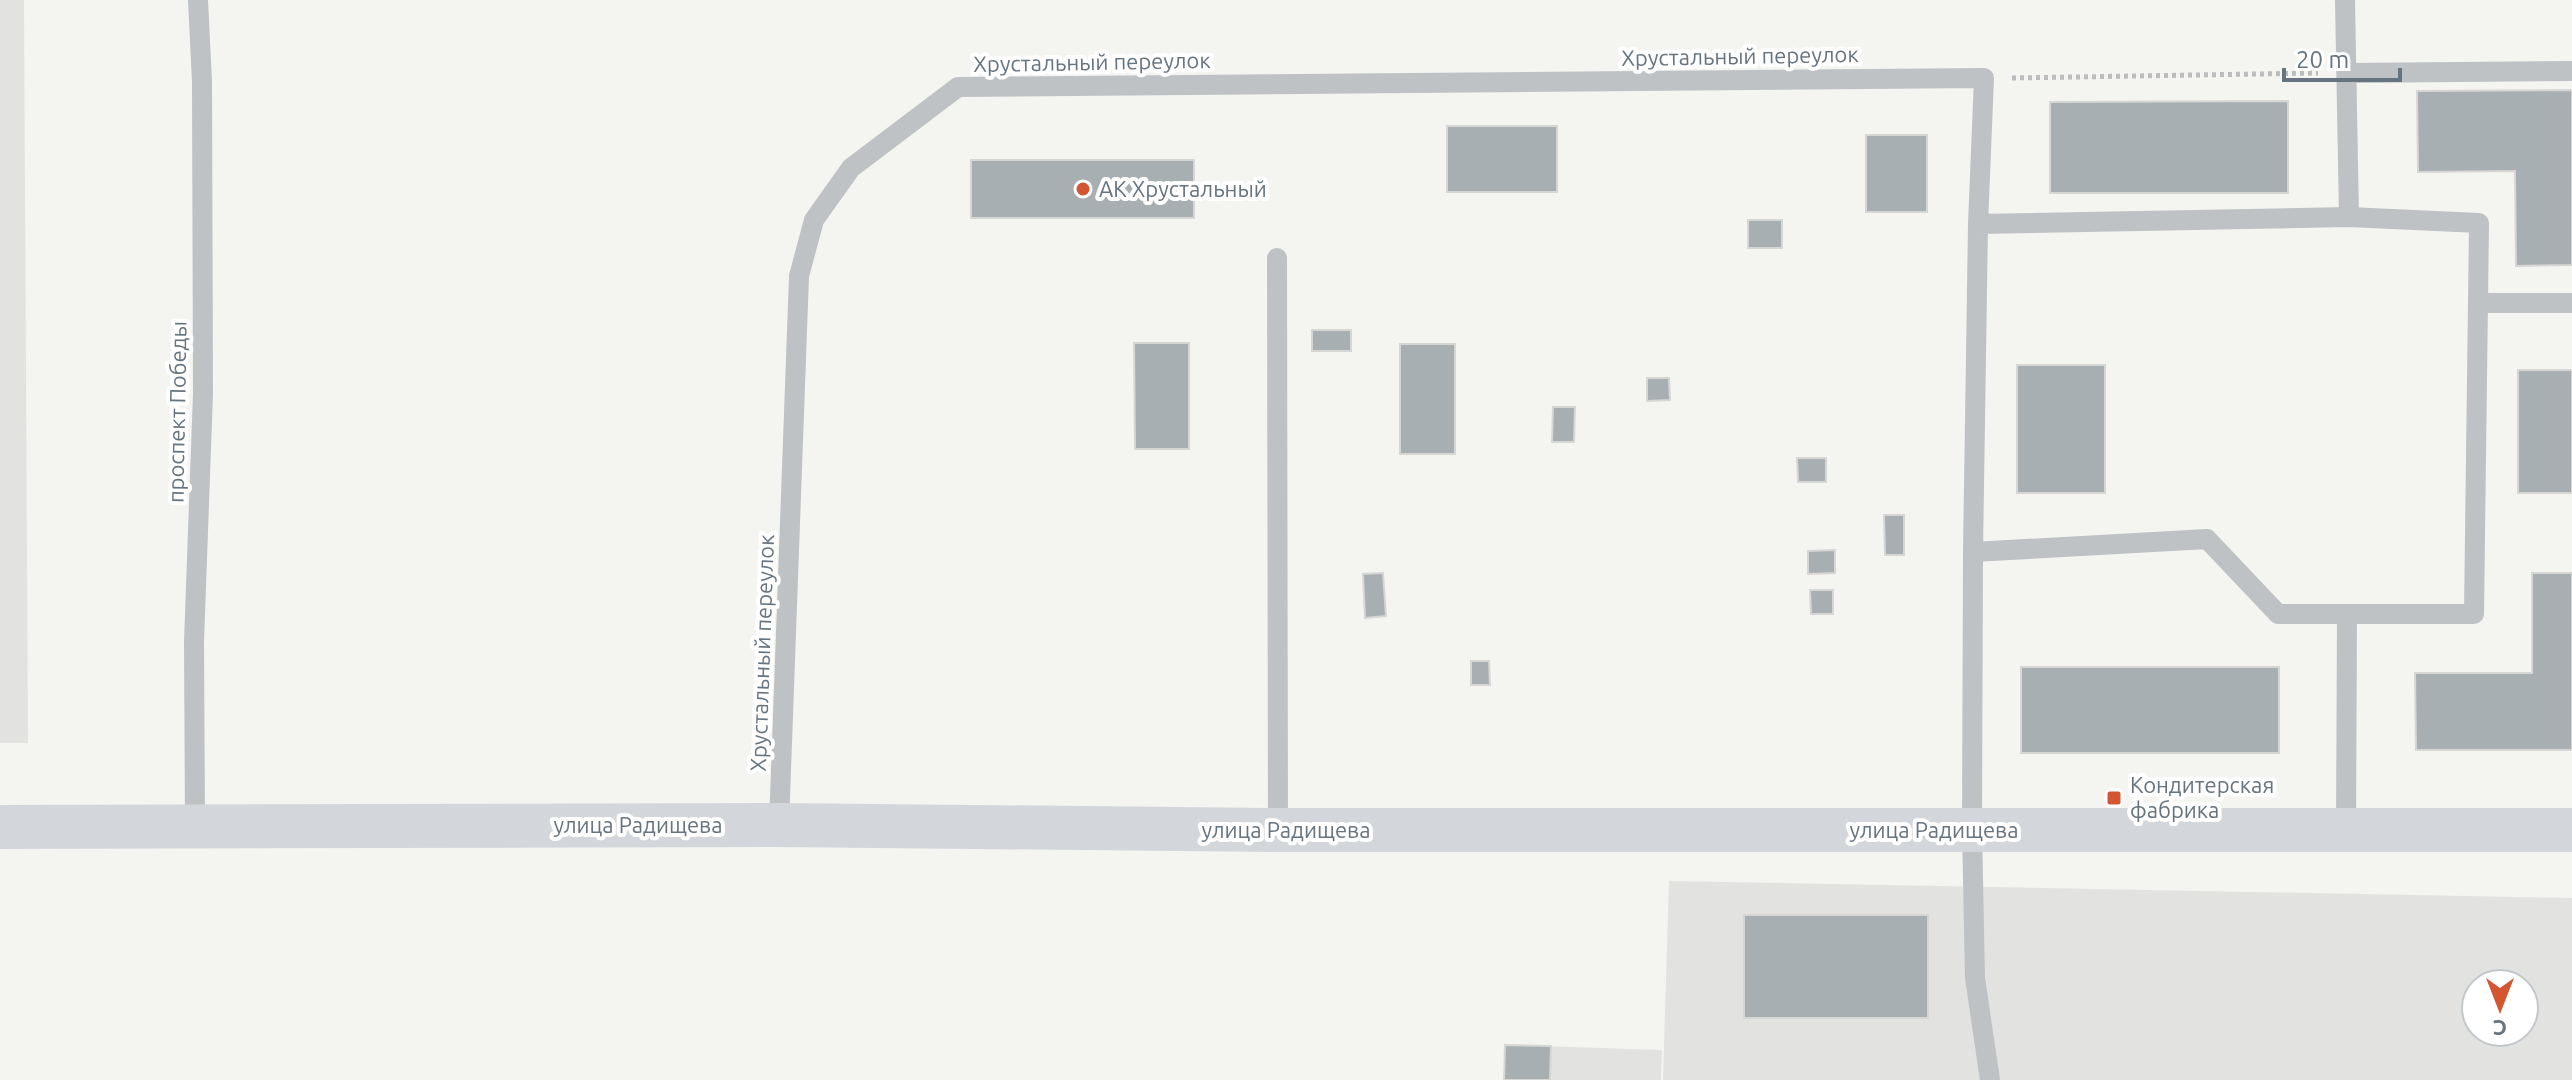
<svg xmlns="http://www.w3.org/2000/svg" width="2572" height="1080" viewBox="0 0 2572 1080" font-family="Ubuntu,sans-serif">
	<rect width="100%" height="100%" fill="#f4f4f1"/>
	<path fill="#e2e3e1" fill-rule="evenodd" d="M0,0H24L28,743H0Z
		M1669,881L2572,898V1080H1663ZM2476,984H2524V1032H2476Z
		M1505,1045L1662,1050L1661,1080H1504Z"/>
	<path fill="#a8afb3" stroke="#d6d6d4" stroke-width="2" d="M2572,90V265L2516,266L2515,171L2418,172L2417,91Z
		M2288,101V193H2050V102Z
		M1447,126H1557V192H1447Z
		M1866,135H1927V212H1866Z
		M971,160H1194V218H971Z
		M1748,220H1782V248H1748Z
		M1312,330H1351V351H1312Z
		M1134,343H1189V449H1135Z
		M1400,344H1455V454H1400Z
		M2017,365H2105V493H2017Z
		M2518,370H2572V493H2518Z
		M1647,378H1669L1670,400L1647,401Z
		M1553,407H1575L1574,442H1552Z
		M1797,458H1826V482H1798Z
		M1884,515H1904V555H1885Z
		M1835,550V573L1808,574V551Z
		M1383,573L1386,616L1365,618L1363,574Z
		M2532,573H2572V750H2416L2415,673H2532Z
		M1810,590H1833V614H1811Z
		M1471,661H1489L1490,685H1471Z
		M2021,667H2279V753H2021Z
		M1744,915H1928V1018H1744Z
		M1505,1045L1551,1046L1550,1080H1504Z"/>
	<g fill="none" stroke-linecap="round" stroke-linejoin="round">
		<path stroke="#babcbe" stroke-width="5" stroke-dasharray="4 4" stroke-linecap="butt" d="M2012,78L2318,73"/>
		<path stroke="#bec2c5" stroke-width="20" d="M2347,73L2572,71
			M1978,224L2349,217
			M1277,258L1278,830
			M2478,303H2572
			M779,825L799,276L814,220L851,168L958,87L1984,78L1978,224L1973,552
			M195,826L194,642L203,393L202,82L198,0
			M2346,830L2347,614
			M1990,1080L1975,978L1972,830L1973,552L2207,539L2278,614H2474L2479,223L2349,217L2345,0"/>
		<path stroke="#d3d7db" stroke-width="44" d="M0,827L779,825L1278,830H2572"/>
	</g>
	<g fill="#d45532" stroke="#fff" stroke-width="3">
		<circle cx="1083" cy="189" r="8"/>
		<rect x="2106" y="790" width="16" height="16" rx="4"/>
	</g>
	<g text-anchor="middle" stroke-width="8" stroke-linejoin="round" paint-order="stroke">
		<g font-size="22" fill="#66747f" stroke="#fff">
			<text transform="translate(1740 56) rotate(-1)" y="8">Хрустальный переулок</text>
			<text transform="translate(1092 62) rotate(-1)" y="8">Хрустальный переулок</text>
			<text transform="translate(177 412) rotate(-89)" y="8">проспект Победы</text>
			<text transform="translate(762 653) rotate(-88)" y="8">Хрустальный переулок</text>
			<text x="638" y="833">улица Радищева</text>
			<text x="1286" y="838">улица Радищева</text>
			<text x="1934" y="838">улица Радищева</text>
		</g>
		<g font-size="22" fill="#66747f" stroke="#fff" text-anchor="start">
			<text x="1099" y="197">АК Хрустальный</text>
			<text x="2130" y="793">Кондитерская<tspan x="2130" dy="25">фабрика</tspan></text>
		</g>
	</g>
	<g transform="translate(2500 1008) rotate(180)"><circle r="38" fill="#ffffff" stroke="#c2c7cc" stroke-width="2"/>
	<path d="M0-6L14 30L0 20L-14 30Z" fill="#d45532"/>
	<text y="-12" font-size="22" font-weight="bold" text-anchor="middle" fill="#66747f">С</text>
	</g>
	<path d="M2284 68v12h116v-12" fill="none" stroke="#66747f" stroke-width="4"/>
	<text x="2296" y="68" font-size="24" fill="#66747f" stroke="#ffffff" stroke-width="6" paint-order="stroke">20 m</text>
</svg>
